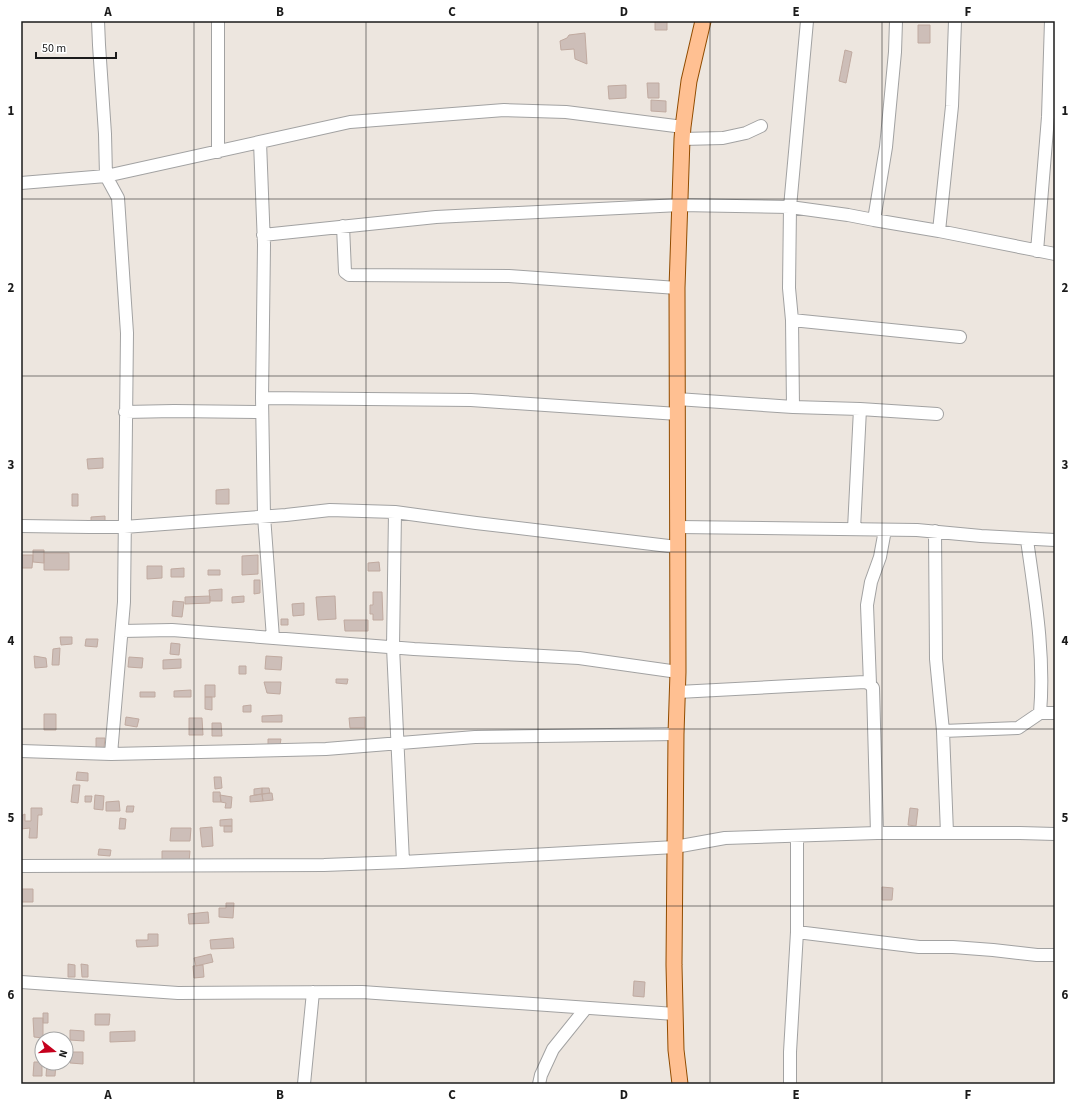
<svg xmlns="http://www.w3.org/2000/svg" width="1076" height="1105" viewBox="0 0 1076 1105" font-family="'Source Sans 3',sans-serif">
	<rect width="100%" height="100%" fill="#ede6df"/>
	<path fill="#cdbeb8" stroke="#c0aaa0" d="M655,21H667V30H655Z
		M918,25H930V43H918Z
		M585,33L587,64L575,59L574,49L561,50L560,41L567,38L569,35Z
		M845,50L852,52L846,83L839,81Z
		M647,83H659V98H648Z
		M626,85V98L609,99L608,86Z
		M651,100L666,101V112L651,111Z
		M103,458V468L88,469L87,459Z
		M229,489V504H216V490Z
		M72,494H78V506H72Z
		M105,516V522H91V517Z
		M33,550H44V563L33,562Z
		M44,553H69V570H44Z
		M21,555H33L32,568H21Z
		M258,555V574L242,575V556Z
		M379,562L380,571H368V563Z
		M147,566H162V578L147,579Z
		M184,568V577H171V569Z
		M208,570H220V575H208Z
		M254,580H260V593L254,594Z
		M222,589V601H210L209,590Z
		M373,592H382L383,620H373V614H370V605H373Z
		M210,596V603L185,604V597Z
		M244,596V602L232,603V597Z
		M335,596L336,619L318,620L316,597Z
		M173,601L184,602L182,617L172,616Z
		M304,603V615L293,616L292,604Z
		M281,619H288V625H281Z
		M344,620H368V631H345Z
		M60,637H72V644L61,645Z
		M86,639H98L97,647L85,646Z
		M171,643L180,644L179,655L170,654Z
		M60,648L59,665H52L53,649Z
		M34,656L46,658L47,667L35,668Z
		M266,656L282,657L281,670L265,669Z
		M129,657L143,658L142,668L128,667Z
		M181,659V668L163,669V660Z
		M239,666H246V674H239Z
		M336,679H348L347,684L336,683Z
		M264,682H281L280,694L267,693Z
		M205,685H215V697H205Z
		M191,690V697H174V691Z
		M140,692H155V697H140Z
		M205,697H212V710L205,709Z
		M251,705V712H243V706Z
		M44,714H56V730H44Z
		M282,715V722H262V716Z
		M126,717L139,719L137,727L125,725Z
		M365,717V728H350L349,718Z
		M189,718H202L203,735H189Z
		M212,723H221L222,736H212Z
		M96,738H105L104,748H96Z
		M268,739H281L280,745H268Z
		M77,772L88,773V781L76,780Z
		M214,777H221L222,788L215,789Z
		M73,785H80L78,803L71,802Z
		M262,788H269L270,793L262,794Z
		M262,788V794L254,795V789Z
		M213,792H220L221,802H213Z
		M272,793L273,800L263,801L262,794Z
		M262,794L263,801L250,802V796Z
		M95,795L104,796L103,810L94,809Z
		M220,795L232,797L231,808H225L226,803L221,802Z
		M85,796H92L91,802H85Z
		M119,801L120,811H106V802Z
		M127,806H134L133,812H126Z
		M31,808H42V815H38L37,838H29L30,828L21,829V816L25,814V821H31Z
		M910,808L918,809L916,826L908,825Z
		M120,818L126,819L125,829H119Z
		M232,819V826H220V820Z
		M224,826H232V832H224Z
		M212,827L213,846L202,847L200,828Z
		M171,828H191L190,841H170Z
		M99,849L111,850L110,856L98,855Z
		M162,851H190L189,862H162Z
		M882,887L893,888L892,900H882Z
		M21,889H33V902H21Z
		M226,903H234L233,918L219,917V908H226Z
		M208,912L209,923L189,924L188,914Z
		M148,934H158V946L137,947L136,940H148Z
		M233,938L234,948L211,949L210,940Z
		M211,954L213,962L196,966L194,958Z
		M68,964L75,965V977H68Z
		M81,964L88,965V977H82Z
		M203,965L204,977L194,978L193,966Z
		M634,981L645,982L644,997L633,996Z
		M43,1013H48V1023H43Z
		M95,1014H110L109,1025H95Z
		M33,1018H43V1038L34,1037Z
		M70,1030L84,1031V1041L70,1040Z
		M135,1031V1041L110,1042V1032Z
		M70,1052H83V1064L70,1063Z
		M34,1062H42V1076H33Z
		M47,1063H56L55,1076H46Z"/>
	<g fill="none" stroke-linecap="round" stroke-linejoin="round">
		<defs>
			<path id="minor" d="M98,21L99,45L105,134L106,176L118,198L127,333L124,602L111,754
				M682,139L723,138L746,133L761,126
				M260,142L264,245L262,398L264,516L273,638
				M218,152V21
				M21,183L106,176L350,122L504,110L566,112L683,127
				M874,220L886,147L895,52L896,21
				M343,226L345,272L349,275L509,276L677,288
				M939,231L952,106L955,21
				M263,235L436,217L680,205L790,207L848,215L874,220L939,231L1055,254
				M1037,251L1048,117L1051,21
				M792,320L960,337
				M262,398L471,400L678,414
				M677,399L793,407L860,409L937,414
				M793,407L792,320L789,288L790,207L807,21
				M125,412L174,411L262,412
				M395,512L393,647L403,862
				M21,526L89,527H124L286,515L330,510L395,512L476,523L677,547
				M678,527L917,530L981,536L1055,540
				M854,529L860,409
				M935,531L936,659L943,731L947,833
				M1027,540C1035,597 1045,655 1040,713H1055
				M122,631L172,630L414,649L579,658L678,672
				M678,692L865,682L870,684
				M943,731L1018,728L1040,713
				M21,751L111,754L326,749L475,737L676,734
				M877,833L873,688L870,684L867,605L871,582L880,557L885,530
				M797,836V932L919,947H953L993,950L1037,955H1055
				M21,866L324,865L403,862L675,847L725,838L877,833H1020L1055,834
				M21,982L178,993L362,992L675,1014
				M304,1084L313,992
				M539,1084L541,1075L553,1049L586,1008
				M790,1084V1052L797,932"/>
			<path id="major" d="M680,1084L676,1050L674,965L676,734L678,672L677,288L682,139L683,127L689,81L703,21"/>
		</defs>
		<use href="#minor" stroke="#a2a2a2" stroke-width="14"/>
		<use href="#major" stroke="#914c00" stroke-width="17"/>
		<use href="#minor" stroke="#fff" stroke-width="12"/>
		<use href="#major" stroke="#ffc092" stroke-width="15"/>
	</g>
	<path fill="none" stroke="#1b1b1b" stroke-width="1" stroke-opacity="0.55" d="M194,21V1084M366,21V1084M538,21V1084M710,21V1084M882,21V1084M21,199H1055M21,376H1055M21,552H1055M21,729H1055M21,906H1055"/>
	<rect width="1076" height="1105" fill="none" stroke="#ffffff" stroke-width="44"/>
	<g transform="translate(54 1051) rotate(107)"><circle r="19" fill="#ffffff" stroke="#a4a4a4"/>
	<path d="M0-3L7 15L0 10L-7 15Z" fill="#c5001d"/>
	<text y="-6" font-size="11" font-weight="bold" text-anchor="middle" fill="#1b1b1b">N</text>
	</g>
	<path d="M36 52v6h80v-6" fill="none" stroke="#1b1b1b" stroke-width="2"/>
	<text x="42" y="52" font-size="12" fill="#1b1b1b" stroke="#ffffff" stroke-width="3" paint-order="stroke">50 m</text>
	<rect x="22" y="22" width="1032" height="1061" fill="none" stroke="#1b1b1b" stroke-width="1.5"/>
	<g font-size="13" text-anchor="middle" font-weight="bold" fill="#1b1b1b">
		<text x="108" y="16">A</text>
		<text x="280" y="16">B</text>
		<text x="452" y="16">C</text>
		<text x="624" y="16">D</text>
		<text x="796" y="16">E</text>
		<text x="968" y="16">F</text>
		<text x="11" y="115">1</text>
		<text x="1065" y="115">1</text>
		<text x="11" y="292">2</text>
		<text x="1065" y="292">2</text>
		<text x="11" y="469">3</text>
		<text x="1065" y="469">3</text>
		<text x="11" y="645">4</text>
		<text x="1065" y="645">4</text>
		<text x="11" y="822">5</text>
		<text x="1065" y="822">5</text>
		<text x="11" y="999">6</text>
		<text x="1065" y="999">6</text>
		<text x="108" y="1099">A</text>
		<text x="280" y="1099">B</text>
		<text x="452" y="1099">C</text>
		<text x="624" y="1099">D</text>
		<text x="796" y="1099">E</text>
		<text x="968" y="1099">F</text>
	</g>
</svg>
